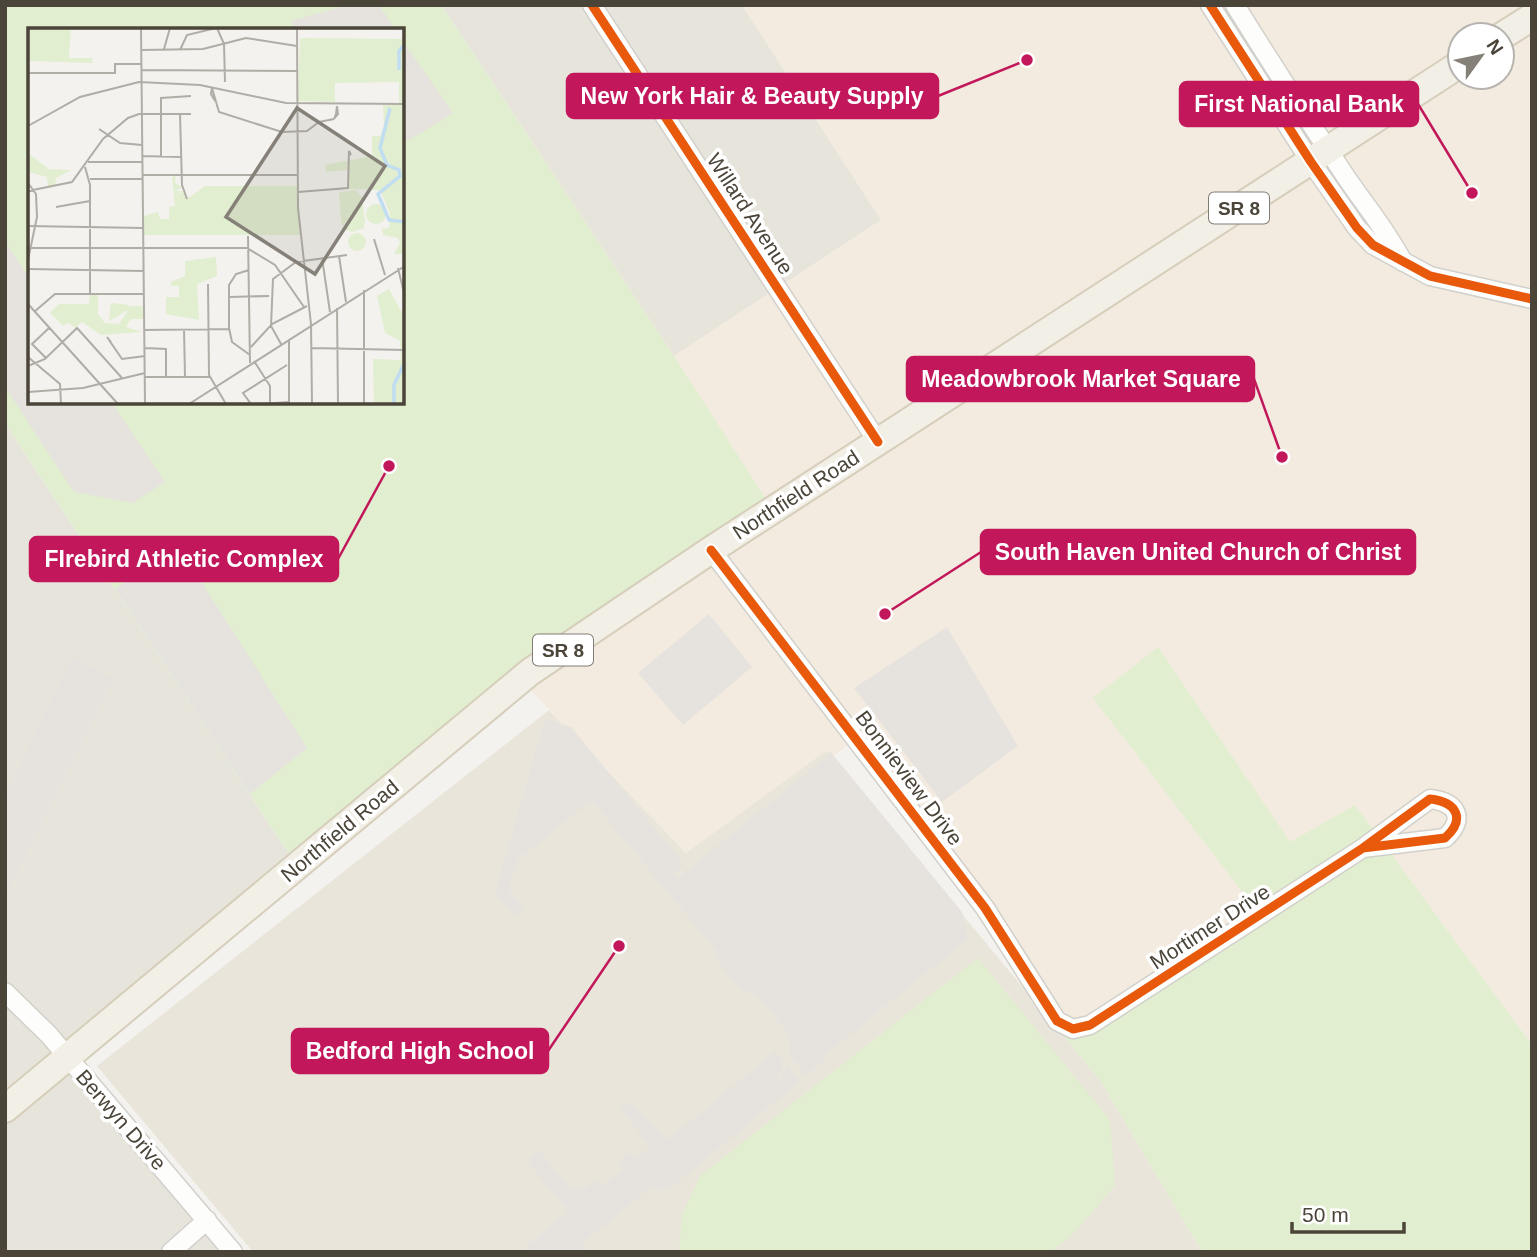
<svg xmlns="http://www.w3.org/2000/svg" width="1537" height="1257" viewBox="0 0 1537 1257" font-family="Helvetica,sans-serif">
	<rect width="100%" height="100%" fill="#f4f2ee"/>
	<path fill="#e7e4dc" d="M441,5H742L881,220L674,356Z
		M5,423L297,866L68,1057L232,1252H5Z"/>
	<path fill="#f3ebdf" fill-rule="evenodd" d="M742,5H1532V1045L1355,805L1290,843L1158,647L1094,699L1260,915L1073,1029L857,740L686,853L521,680L772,509L674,356L881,220ZM1460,35H1502V77H1460Z"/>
	<path fill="#eae5da" d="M549,710L686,853L826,751L1100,1080L1202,1252H253L97,1066Z"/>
	<path fill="#e1eecf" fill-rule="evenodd" d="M5,5H441L674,356L773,510L711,550L297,866L5,423ZM30,30H402V402H30Z
		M1158,647L1290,842L1355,805L1532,1045V1252H1202L1100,1080L1065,1038L1073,1029L1260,915L1093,698Z
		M978,958L1110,1120L1115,1186L1072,1235L1051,1252H679L682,1214L701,1175Z"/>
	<path fill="#e6e3df" d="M348,5H379L396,30H297L291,21Z
		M402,40L453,113L403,144H402Z
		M5,242L30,279V402L112,403L165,482L133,503L74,492L5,387Z
		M180,548L307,748L250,794L115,589Z
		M709,614L752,667L683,725L638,673Z
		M947,627L1018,746L942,802L854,688Z
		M72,657L113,679L5,897V796Z
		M545,719L571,727L684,864L675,873L678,878L825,758L830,751L962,912L968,939L825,1055L824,1061L806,1076L790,1056V1040L786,1031L760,999L751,993L744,992L715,959L716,951L595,804L591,803L585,805L517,861L509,890L524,907L514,916L495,893Z
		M775,1051L784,1062L781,1072L776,1077L779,1079L788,1065L800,1081L668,1190L649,1189L583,1242L589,1252H524L522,1249L568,1211L526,1160L539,1150L569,1186L576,1190L583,1189L597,1180L602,1186L623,1168L618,1161L630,1152L636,1158L650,1146L619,1107L632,1102L668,1140Z"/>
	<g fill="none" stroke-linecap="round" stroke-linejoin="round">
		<defs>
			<path id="minor" d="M592,5L878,442
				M1210,5L1311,162L1357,228L1373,245L1430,276L1532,299
				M1235,5C1271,63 1308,120 1346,177C1365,205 1387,231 1403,262
				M711,550L985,908L1057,1021L1073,1029L1090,1025L1363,848L1430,799C1457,802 1466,819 1445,838L1363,848
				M5,992L49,1035L233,1252
				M171,1252L207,1220"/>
			<path id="primary" d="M1502,36L1532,17
				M5,1109L530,672L711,550L1460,64"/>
		</defs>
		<use href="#minor" stroke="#d2d0cb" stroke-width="21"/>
		<use href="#primary" stroke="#d6cebb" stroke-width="30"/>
		<use href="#minor" stroke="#fdfdfc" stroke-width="18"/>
		<use href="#primary" stroke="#f2efe6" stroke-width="26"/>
		<defs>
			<path id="cycleway" d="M592,5L878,442
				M1210,5L1311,162L1357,228L1373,245L1430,276L1532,299
				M711,550L985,908L1057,1021L1073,1029L1090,1025L1363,848L1430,799C1457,802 1466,819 1445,838L1363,848"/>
		</defs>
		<use href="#cycleway" stroke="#fff" stroke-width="13"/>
		<use href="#cycleway" stroke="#e8590c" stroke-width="9"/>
	</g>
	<g text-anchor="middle" stroke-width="7" stroke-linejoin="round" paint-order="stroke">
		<g fill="#fff" stroke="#817c74" stroke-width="2">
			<rect x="1209" y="192.5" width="60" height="31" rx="5"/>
			<rect x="533" y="634.5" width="60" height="31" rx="5"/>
		</g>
		<g font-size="19" font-weight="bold" fill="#4b4439">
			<text x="1239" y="215">SR 8</text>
			<text x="563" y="657">SR 8</text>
		</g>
		<g font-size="21" fill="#4b4439" stroke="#fff">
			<text transform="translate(750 214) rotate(57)" y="7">Willard Avenue</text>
			<text transform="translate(796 495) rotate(-33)" y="7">Northfield Road</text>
			<text transform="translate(909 778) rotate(53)" y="7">Bonnieview Drive</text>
			<text transform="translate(340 831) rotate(-40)" y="7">Northfield Road</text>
			<text transform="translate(1210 927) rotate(-33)" y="7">Mortimer Drive</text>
			<text transform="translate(121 1120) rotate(49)" y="7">Berwyn Drive</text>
		</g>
	</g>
	<g transform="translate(28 28)">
		<rect width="376" height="376" fill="#f4f2ee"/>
		<path d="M0,0H43L41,30H64L65,35L0,33ZM272,10L376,11V226H366L372,215L370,210L355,207L354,201L361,200L362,186L352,162L320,161V142L298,144L297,137L344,128V108H352L356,100L355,75H371V54L307,55V74L270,73ZM0,125L21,141L43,142L28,150L27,158H20L19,149L0,144ZM148,148L147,154L154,160L146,163H155L147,167L155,164L159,171L177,158H270L273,207H116V188L130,184L132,191H141V179L147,178L144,149ZM328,162L334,170L337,193L336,200L325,204L317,202L313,193L311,164ZM338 186a10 10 0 1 1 20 0a10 10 0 1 1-20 0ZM320 214a9 9 0 1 1 18 0a9 9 0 1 1-18 0ZM188,229L189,248L169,256L171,292L138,286V269H151V258H143V254L157,248V233ZM361,261L376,288V376H346L345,331L373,332L372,313L357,305L349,268ZM62,267H70V286L77,295L91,296L103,278H116V291H103L98,299L114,304L73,307L54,294L47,300L41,295L35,298L22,285L31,276H61ZM83,275L101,277L102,281L81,293Z" fill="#e1eecf"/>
		<path fill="none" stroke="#c0ddf1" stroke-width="3.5" d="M371,42V23L377,16M362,80L352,120L359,137L371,142L372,148L350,166L361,192L377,194M366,376V357L377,334"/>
		<path fill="none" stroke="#b0aca6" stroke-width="2" d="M113,0L117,376M189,0L196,16L197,54M269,0L270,180L283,296L284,376M136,21L142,0M114,22L175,21L218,10L269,18M152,22L159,7L188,0M114,42L269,43M0,45H87V36H114M187,73L183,66L184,60L191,84L254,104L279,103L291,94L306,91M309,78L310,86L306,91L308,86ZM152,86L154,157L159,171M0,98L52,69L111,54L172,57L258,75L377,76M71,101L92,115L114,117M114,128L153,129M133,129V70L163,68M60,134H114M57,139L62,157V266M115,147H270M62,151H115M0,155L8,166L9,189L0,232M0,163L44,154L75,111L100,90L111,86H163M270,164L320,160L321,123L323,127M28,179L62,173M0,198L115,200M220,208L222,335M346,211L357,247M0,220H219L247,237L276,279M311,228L318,274M294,230L302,284M370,240L377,269M0,241L115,243M221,242L208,246L201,257V300L204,314L222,327M180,256L181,347L198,376M336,262V376M201,269L241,268M0,276L90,376M309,280L310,376M6,284L27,266H116M156,301L157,349M116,302L201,301M83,314L79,309L94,331L117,328M253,316L243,298L245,251L268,234L319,227M223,319L244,296L279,278M117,320L138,321V349M283,320L377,322M0,329L32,356L33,376M18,330L4,316L21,300M226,333L242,358V376M0,338L17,331L49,300L94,350M116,349H182M0,364L55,360L117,345M161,376L377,238M223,376L215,365L259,337M234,376L261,374M261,376V311"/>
		<path fill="#868178" fill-opacity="0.15" stroke="#868178" stroke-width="3.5" d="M269,80L357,138L287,246L198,189Z"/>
		<rect width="376" height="376" fill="none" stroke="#4b4439" stroke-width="3.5"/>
	</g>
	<path fill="none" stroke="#c2185b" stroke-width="2.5" d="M1027 60L938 96M1472 193L1418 104M1282 457L1254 379M885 614L981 552M389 466L338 559M619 946L548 1051"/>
	<g fill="#c2185b" stroke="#fff" stroke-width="2.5">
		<circle cx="1027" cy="60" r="7"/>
		<circle cx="1472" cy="193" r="7"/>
		<circle cx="1282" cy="457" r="7"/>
		<circle cx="885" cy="614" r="7"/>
		<circle cx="389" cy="466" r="7"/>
		<circle cx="619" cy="946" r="7"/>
	</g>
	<g fill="#c2185b" stroke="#c2185b" stroke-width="2.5">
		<rect x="567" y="74" width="371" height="44" rx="7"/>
		<rect x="1180" y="82" width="238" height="44" rx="7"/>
		<rect x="907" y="357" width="347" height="44" rx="7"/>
		<rect x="981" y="530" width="434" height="44" rx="7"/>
		<rect x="30" y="537" width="308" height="44" rx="7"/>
		<rect x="292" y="1029" width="256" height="44" rx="7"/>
	</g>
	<g font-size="23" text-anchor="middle" font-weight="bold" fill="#fff">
		<text x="752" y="104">New York Hair &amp; Beauty Supply</text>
		<text x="1299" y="112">First National Bank</text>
		<text x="1081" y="387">Meadowbrook Market Square</text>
		<text x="1198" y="560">South Haven United Church of Christ</text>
		<text x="184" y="567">FIrebird Athletic Complex</text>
		<text x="420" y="1059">Bedford High School</text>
	</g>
	<rect width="1537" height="1257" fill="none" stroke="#4b4439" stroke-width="14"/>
	<g transform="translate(1481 56) rotate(57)"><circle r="33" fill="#ffffff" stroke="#b7b4b0" stroke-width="2"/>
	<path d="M0-5L12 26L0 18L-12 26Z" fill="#868178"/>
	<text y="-10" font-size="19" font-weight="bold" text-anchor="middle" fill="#4b4439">N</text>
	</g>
	<path d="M1292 1222v10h112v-10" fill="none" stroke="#4b4439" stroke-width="3.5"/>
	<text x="1302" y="1222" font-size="21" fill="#4b4439" stroke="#ffffff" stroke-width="5" paint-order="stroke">50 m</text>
</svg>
